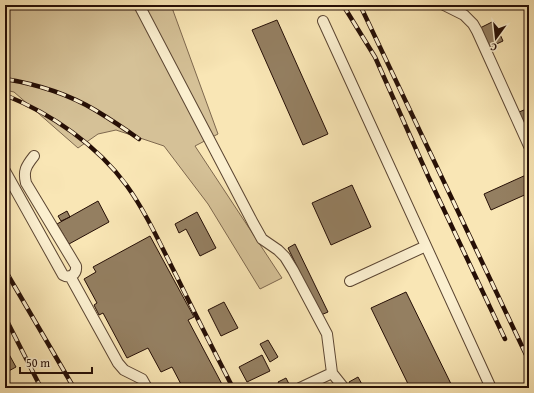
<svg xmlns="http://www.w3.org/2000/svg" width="534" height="393" viewBox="0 0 534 393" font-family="'Gentium Book Plus',serif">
	<rect width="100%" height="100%" fill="#f9e6b5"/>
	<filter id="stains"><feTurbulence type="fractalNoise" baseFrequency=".005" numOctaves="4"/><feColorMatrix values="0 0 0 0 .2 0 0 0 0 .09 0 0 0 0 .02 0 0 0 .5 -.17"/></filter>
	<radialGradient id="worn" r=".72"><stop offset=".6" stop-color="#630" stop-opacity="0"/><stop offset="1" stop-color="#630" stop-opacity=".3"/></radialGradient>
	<path fill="#d5c197" stroke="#7e684e" d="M5,5H171L218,134L195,146L282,278L260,289L208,204L164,146L116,130L98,134L78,148L14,92L5,90Z"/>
	<path fill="#947f61" stroke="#260f06" d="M277,20L328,134L303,145L252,30Z
		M494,21L503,41L490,47L480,28Z
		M529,108V126L526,128L519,112Z
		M526,175L529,182V193L491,210L484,194Z
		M352,185L371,227L331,245L312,203Z
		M98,201L109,222L69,244L57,224Z
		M67,211L70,217L61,221L58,216Z
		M197,212L216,248L200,256L186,229L179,233L175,224Z
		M150,236L194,317L188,320L224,388H183L172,367L161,372L148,348L127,358L103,313L99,315L94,305L97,303L84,279L96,272L93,267Z
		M295,244L328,312L321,315L288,248Z
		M406,292L453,388H410L371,308Z
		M224,302L238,328L221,336L208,310Z
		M268,340L278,357L270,362L260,344Z
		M5,347L16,367L5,373Z
		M262,355L270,371L247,382L239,367Z
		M358,377L364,388H352L349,382Z
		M286,378L291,388H281L278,382Z"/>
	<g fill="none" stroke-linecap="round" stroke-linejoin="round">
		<defs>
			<path id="minor" d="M139,5L253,223L262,239L278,250L285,257L293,270L327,334L332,373L344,388
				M444,5L464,15L473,24L477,31L529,146
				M323,21L491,388
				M5,171L63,275C70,279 77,274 76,266L26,183C23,171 26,166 34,156
				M70,276L118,363L124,370L142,379L147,388
				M350,281L426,246
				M300,388L332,373"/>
		</defs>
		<use href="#minor" stroke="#5b4532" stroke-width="12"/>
		<use href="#minor" stroke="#fbefcf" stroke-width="10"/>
		<defs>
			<path id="rail" d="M343,5L375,57L428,176L505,339
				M360,5L529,361
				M5,79C36,84 68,94 95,110C110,119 125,129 139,139
				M5,95C52,114 97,145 127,186C147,214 161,246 177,277C195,314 214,351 233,388
				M5,270L74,388
				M5,317L41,388"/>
		</defs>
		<use href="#rail" stroke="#260f06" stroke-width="4.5"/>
		<use href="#rail" stroke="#fbefcf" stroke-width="3" stroke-dasharray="9" stroke-linecap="butt"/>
	</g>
	<rect width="534" height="393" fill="none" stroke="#f9e6b5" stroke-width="20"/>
	<rect x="6" y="6" width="522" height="381" fill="none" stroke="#260f06" stroke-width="2"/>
	<rect x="10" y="10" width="514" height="373" fill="none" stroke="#260f06"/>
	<g transform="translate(496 38) rotate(195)" stroke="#fbefcf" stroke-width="3" paint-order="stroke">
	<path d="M0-3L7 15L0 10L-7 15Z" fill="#260f06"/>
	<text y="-6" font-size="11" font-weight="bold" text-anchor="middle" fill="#260f06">С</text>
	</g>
	<path d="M20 367v6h72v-6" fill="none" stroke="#260f06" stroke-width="2"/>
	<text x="26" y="367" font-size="12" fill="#260f06" stroke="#fbefcf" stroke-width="3" paint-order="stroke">50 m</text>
	<rect width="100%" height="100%" filter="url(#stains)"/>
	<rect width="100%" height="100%" fill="url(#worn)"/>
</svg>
